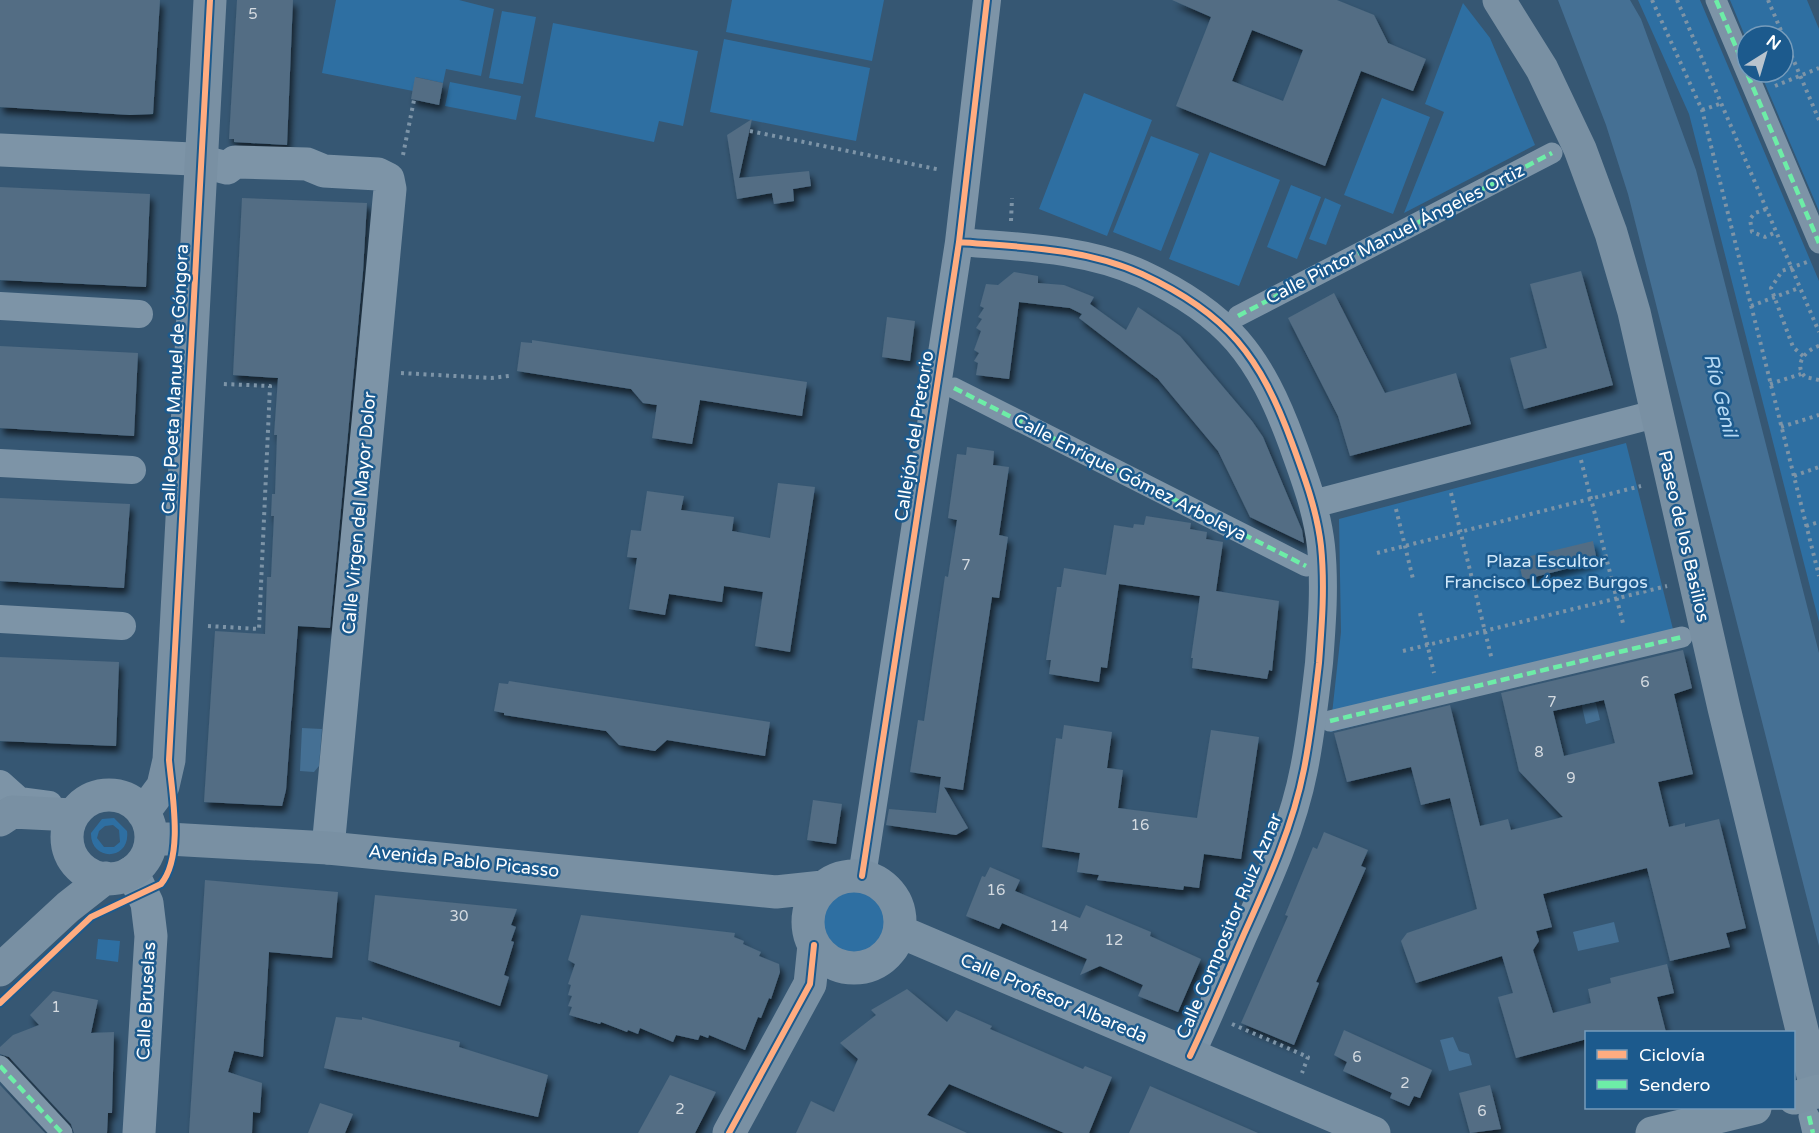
<svg xmlns="http://www.w3.org/2000/svg" width="1819" height="1133" viewBox="0 0 1819 1133" font-family="'Varela Round',sans-serif">
	<defs>
		<filter id="shadow"><feDropShadow dx="3.5" dy="6" stdDeviation="3" flood-color="#0009"/></filter>
	</defs>
	<rect width="100%" height="100%" fill="#365773"/>
	<path fill="#2e6fa2" fill-rule="evenodd" d="M336,0H459L494,9L481,76L446,69L443,83L416,77L413,91L322,73Z
		M732,0H884L872,61L726,32Z
		M1638,0H1700L1819,281V622L1689,114Z
		M1730,0H1807L1819,29V211L1760,72H1783V36H1747V41Z
		M1463,3L1490,38L1535,145L1404,213L1444,112L1425,104Z
		M502,11L536,17L523,84L489,78Z
		M553,23L698,51L683,126L659,121L654,142L535,117Z
		M724,39L870,68L856,141L710,112Z
		M450,82L521,96L516,120L445,106Z
		M1084,93L1152,120L1107,236L1039,209Z
		M1382,98L1430,117L1393,214L1344,195Z
		M1151,136L1199,154L1161,251L1113,232Z
		M1210,152L1280,180L1239,286L1169,259Z
		M1291,185L1321,197L1297,259L1267,247Z
		M1325,198L1341,205L1326,245L1309,239Z
		M1626,443L1677,645L1330,732L1341,632L1339,519Z
		M114,818L127,831C131,861 90,862 91,833L102,819ZM113,825L119,830L120,842L114,847H104L97,838L99,831L105,826Z
		M819 921a35 35 0 1 1 70 0a35 35 0 1 1-70 0Z
		M98,939L120,941L118,962L96,959Z"/>
	<path fill="#457094" d="M1558,0H1630L1641,19L1696,170L1819,653V946L1628,194L1606,125Z
		M1594,695L1600,720L1586,724L1580,698Z
		M302,728L322,729L319,766L314,772L300,771Z
		M1614,922L1619,942L1578,951L1573,932Z
		M1453,1037L1459,1051L1469,1054L1472,1065L1449,1071L1440,1040Z"/>
	<path fill="#526d84" fill-rule="evenodd" filter="url(#shadow)" d="M0,0H160L153,114L130,115L0,107Z
		M237,0H293L287,145L234,142V139H229Z
		M1172,0H1337L1374,15L1388,43L1426,59L1413,91L1361,71L1325,166L1176,106L1211,17ZM1252,30L1303,50L1283,101L1232,81Z
		M415,77L443,83L439,105L411,99Z
		M752,119L739,178L809,171L811,186L793,189L794,201L774,204L772,193L737,199L727,135Z
		M0,187L150,194L146,287L0,280Z
		M242,198L367,203L363,272L330,628L298,626L286,790L282,806L204,802L215,631L265,634L267,577H271L274,516H271L272,494H275L277,435H274L278,378L233,375Z
		M1581,271L1613,385L1524,409L1510,358L1547,348L1530,284Z
		M1014,272L1038,276V283L1064,285L1094,297L1090,304L1126,330L1138,307L1180,336L1252,421L1263,437L1302,530L1304,543L1250,517L1218,451L1158,379L1079,318L1082,314L1070,308L1019,302L1009,379L976,375L978,363L974,361L979,353L974,350L981,331L976,328L982,319L978,317L984,308L980,306L986,284L998,285Z
		M1334,293L1385,393L1456,373L1471,424L1350,456L1338,416L1288,318Z
		M887,317L915,321L910,361L882,357Z
		M532,340L807,382L802,416L700,400L692,444L652,438L657,405L643,403L631,389L517,371L521,342L532,343Z
		M0,346L138,353L134,436L0,428Z
		M967,447L994,451L993,465L1009,467L999,535L1008,537L999,598L992,597L963,790L944,787L968,828L956,835L886,825L889,809L936,813L941,777L910,772L918,720L924,721L945,576L948,577L957,520L948,518L957,454L966,455Z
		M778,483L815,487L790,652L755,646L763,592L724,586L722,602L669,594L665,615L629,609L637,558L627,557L631,530L641,531L647,491L684,496L681,510L734,517L732,531L770,538Z
		M0,498L130,504L124,588L0,581Z
		M1146,516L1191,523L1190,529L1207,532L1206,539L1223,542L1216,591L1279,601L1272,671L1269,670L1267,679L1192,668L1193,658H1191L1200,596L1119,584L1107,668L1101,667L1099,682L1049,674L1051,660H1046L1057,587H1061L1064,568L1106,575L1114,525L1133,528L1134,524L1144,525Z
		M1593,541L1597,561L1523,580L1518,559Z
		M1683,650L1692,688L1674,694L1693,774L1658,782L1669,827L1685,823V827L1719,819L1746,928L1726,933L1730,947L1670,961L1647,868L1543,894L1552,927L1536,931L1539,941L1533,950L1553,1013L1591,1003L1588,989L1611,983L1610,978L1667,964L1674,993L1657,997L1666,1032H1587V1039L1516,1058L1498,997L1513,993L1502,956L1416,983L1401,941L1407,933L1477,909L1450,798L1421,805L1411,767L1347,782L1334,733L1450,705L1480,826L1508,819L1511,830L1563,817L1519,771L1501,693ZM1604,700L1615,743L1564,756L1553,711Z
		M0,657L119,662L116,746L0,741Z
		M509,681L770,722L765,756L667,740L655,751L619,745L606,731L504,715V713L494,711L499,683L508,684Z
		M1064,725L1112,732L1107,768L1123,770L1118,808L1197,818L1211,730L1259,737L1241,859L1204,854L1199,888L1184,886L1183,890L1097,880L1099,875L1077,872L1080,853L1042,847L1056,738L1062,739Z
		M813,800L842,804L836,844L807,840Z
		M1324,832L1368,850L1361,866L1366,868L1316,982L1319,983L1294,1045L1241,1023L1288,916L1285,915L1313,847L1317,849Z
		M990,867L1020,880L1015,891L1080,918L1086,905L1151,932L1150,936L1201,959L1178,1012L1138,996L1143,985L1100,966L1080,975L1087,959L1002,923L999,929L966,916L982,876L985,877Z
		M205,880L338,892L332,958L269,952L263,1057L234,1051L228,1072L262,1083L260,1113L253,1112L252,1133H189Z
		M375,895L517,909L511,925L516,927L511,941L514,942L504,975L509,977L500,1006L368,960Z
		M581,915L735,933L734,937L744,941L743,944L761,952L759,956L779,964L780,972L771,999L769,998L761,1018L758,1017L745,1050L709,1035L708,1038L700,1035L698,1040L676,1035L673,1042L640,1028L638,1034L628,1030L627,1032L601,1022L600,1024L569,1015L572,1007L568,1006L572,996L568,995L571,985L568,984L575,964L568,960Z
		M907,989L947,1022L956,1010L992,1026L990,1029L1083,1069L1085,1066L1112,1077L1089,1133H1064L949,1084L927,1115L967,1133H796L811,1101L834,1112L858,1059L840,1043L876,1015L871,1010Z
		M53,991L98,1000L91,1033L114,1032L112,1113H108L107,1133H74L71,1124L9,1057L0,1054V1047L13,1035L39,1025L30,1015Z
		M336,1017L362,1020V1017L460,1042L459,1047L548,1075L538,1117L324,1068Z
		M1344,1030L1432,1070L1420,1098L1414,1096L1409,1106L1390,1098L1392,1093L1343,1071L1347,1062L1334,1055Z
		M670,1075L716,1092L695,1133H638Z
		M0,1085L45,1133H0Z
		M1490,1085L1501,1129L1470,1133L1459,1093Z
		M1150,1086L1258,1133H1129Z
		M320,1103L353,1114L345,1133H308Z"/>
	<g fill="none" stroke-linecap="round" stroke-linejoin="round">
		<path stroke="#7d94a7" stroke-width="4" stroke-dasharray="3 4.5" stroke-linecap="butt" d="M1652,0L1702,110L1819,576
			M1677,0L1819,332
			M1768,0L1819,120
			M1775,86L1819,68
			M1702,110L1722,103
			M750,131L941,170
			M403,155L414,100
			M1766,209L1755,213L1750,219L1752,232L1765,237L1776,232
			M1011,221L1012,198
			M1751,306L1799,288
			M1819,346C1806,350 1793,364 1805,377L1819,380
			M1803,356L1793,347L1771,288L1782,271L1807,262
			M401,373L491,378L509,376
			M1770,384L1801,374
			M1781,427L1819,415
			M1581,460L1624,627
			M1794,476L1819,467
			M1451,493L1492,660
			M1396,509L1413,579
			M1806,526L1819,522
			M1377,553L1641,486
			M1420,613L1434,673
			M208,626L259,629L270,386L223,384
			M1403,651L1667,586
			M1232,1024L1308,1057L1302,1073"/>
		<path stroke="#7d94a7" stroke-width="21" d="M1716,0L1819,243
			M1238,316L1552,153
			M954,388L1306,566
			M1330,721L1682,637
			M0,1066L62,1133
			M1809,1116L1813,1133"/>
		<path stroke="#7d94a7" stroke-width="28" d="M959,242C1020,247 1085,248 1142,274C1228,314 1260,356 1292,443C1304,476 1317,510 1321,546C1325,585 1322,624 1319,663C1315,698 1311,734 1304,769C1293,826 1268,881 1244,934C1226,975 1209,1016 1190,1056
			M0,306L139,314
			M0,463L132,470
			M1313,504L1655,414
			M0,619L122,626
			M0,784L19,801L49,805
			M862,876L959,242L987,0"/>
		<path stroke="#7d94a7" stroke-width="33" d="M0,150L192,159L227,168
			M227,168L235,162L307,164L324,171L378,174L388,179L390,189L328,848
			M132,872L147,903L151,936L139,1133"/>
		<path stroke="#7990a3" stroke-width="33" d="M1499,0L1542,69L1580,149L1611,233L1634,312L1724,708L1817,1092
			M67 837a42 42 0 1 1 84 0a42 42 0 1 1-84 0Z
			M143,813L163,786L169,760L210,0
			M0,820L12,812L73,815
			M151,838L328,848L776,892L823,887
			M808 922a46 46 0 1 1 92 0a46 46 0 1 1-92 0Z
			M901,932L1374,1133
			M0,970L68,907L105,878
			M729,1133L810,984L814,945"/>
		<path stroke="#7c93a5" stroke-width="33" d="M1794,1098L1819,1091
			M1652,1133L1755,1108"/>
		<path stroke="#6deda7" stroke-width="4.5" stroke-dasharray="9 4.5" stroke-linecap="butt" d="M1716,0L1819,243
			M1238,316L1552,153
			M954,388L1306,566
			M1330,721L1682,637
			M0,1066L62,1133
			M1809,1116L1813,1133"/>
		<defs>
			<path id="cycleway" d="M959,242C1020,247 1085,248 1142,274C1228,314 1260,356 1292,443C1304,476 1317,510 1321,546C1325,585 1322,624 1319,663C1315,698 1311,734 1304,769C1293,826 1268,881 1244,934C1226,975 1209,1016 1190,1056
				M862,876L959,242L987,0
				M0,1003L91,917L161,884C184,856 172,794 169,760L210,0
				M729,1133L810,984L814,945"/>
		</defs>
		<use href="#cycleway" stroke="#1c5a8d" stroke-width="10"/>
		<use href="#cycleway" stroke="#ffac80" stroke-width="6"/>
	</g>
	<g text-anchor="middle" stroke-width="5" stroke-linejoin="round" paint-order="stroke">
		<g font-size="15" fill="#d4dae0">
			<text x="253" y="19">5</text>
			<text x="966" y="570">7</text>
			<text x="1645" y="687">6</text>
			<text x="1552" y="707">7</text>
			<text x="1539" y="757">8</text>
			<text x="1571" y="783">9</text>
			<text x="1140" y="830">16</text>
			<text x="996" y="895">16</text>
			<text x="459" y="921">30</text>
			<text x="1059" y="931">14</text>
			<text x="1114" y="945">12</text>
			<text x="56" y="1012">1</text>
			<text x="1357" y="1062">6</text>
			<text x="1405" y="1088">2</text>
			<text x="680" y="1114">2</text>
			<text x="1482" y="1116">6</text>
		</g>
		<g font-size="18" fill="#fff" stroke="#1c5a8d">
			<text transform="translate(1395 234) rotate(-27)" y="6">Calle Pintor Manuel Ángeles Ortiz</text>
			<text transform="translate(175 379) rotate(-87)" y="6">Calle Poeta Manuel de Góngora</text>
			<text transform="translate(914 436) rotate(-81)" y="6">Callejón del Pretorio</text>
			<text transform="translate(1130 477) rotate(27)" y="6">Calle Enrique Gómez Arboleya</text>
			<text transform="translate(359 513) rotate(-85)" y="6">Calle Virgen del Mayor Dolor</text>
			<text transform="translate(1684 536) rotate(77)" y="6">Paseo de los Basilios</text>
			<text transform="translate(464 861) rotate(6)" y="6">Avenida Pablo Picasso</text>
			<text transform="translate(1229 926) rotate(-67)" y="6">Calle Compositor Ruiz Aznar</text>
			<text transform="translate(1054 998) rotate(23)" y="6">Calle Profesor Albareda</text>
			<text transform="translate(146 1001) rotate(-87)" y="6">Calle Bruselas</text>
		</g>
		<g font-size="18" fill="#cfe7f9" stroke="#1c5a8d">
			<text x="1546" y="567">Plaza Escultor<tspan x="1546" dy="21">Francisco López Burgos</tspan></text>
		</g>
		<g font-size="20" font-style="italic" fill="#b5d9f4" stroke="#1c5a8d">
			<text transform="translate(1721 395) rotate(76)" y="7">Río Genil</text>
		</g>
	</g>
	<rect x="1585" y="1031" width="210" height="78" fill="#1c5a8d" stroke="#779cbb" stroke-width="1.5"/>
	<rect x="1597" y="1050" width="30" height="9" fill="#ffac80" stroke="#779cbb" stroke-width="1.5"/>
	<text x="1639" y="1061" font-size="18" fill="#ffffff">Ciclovía</text>
	<rect x="1597" y="1080" width="30" height="9" fill="#6deda7" stroke="#779cbb" stroke-width="1.5"/>
	<text x="1639" y="1091" font-size="18" fill="#ffffff">Sendero</text>
	<g transform="translate(1765 54) rotate(37)"><circle r="28" fill="#1c5a8d" stroke="#779cbb" stroke-width="1.5"/>
	<path d="M0-4.5L10 22L0 15L-10 22Z" fill="#b9c4ce"/>
	<text y="-9" font-size="16" font-weight="bold" text-anchor="middle" fill="#ffffff">N</text>
	</g>
</svg>
